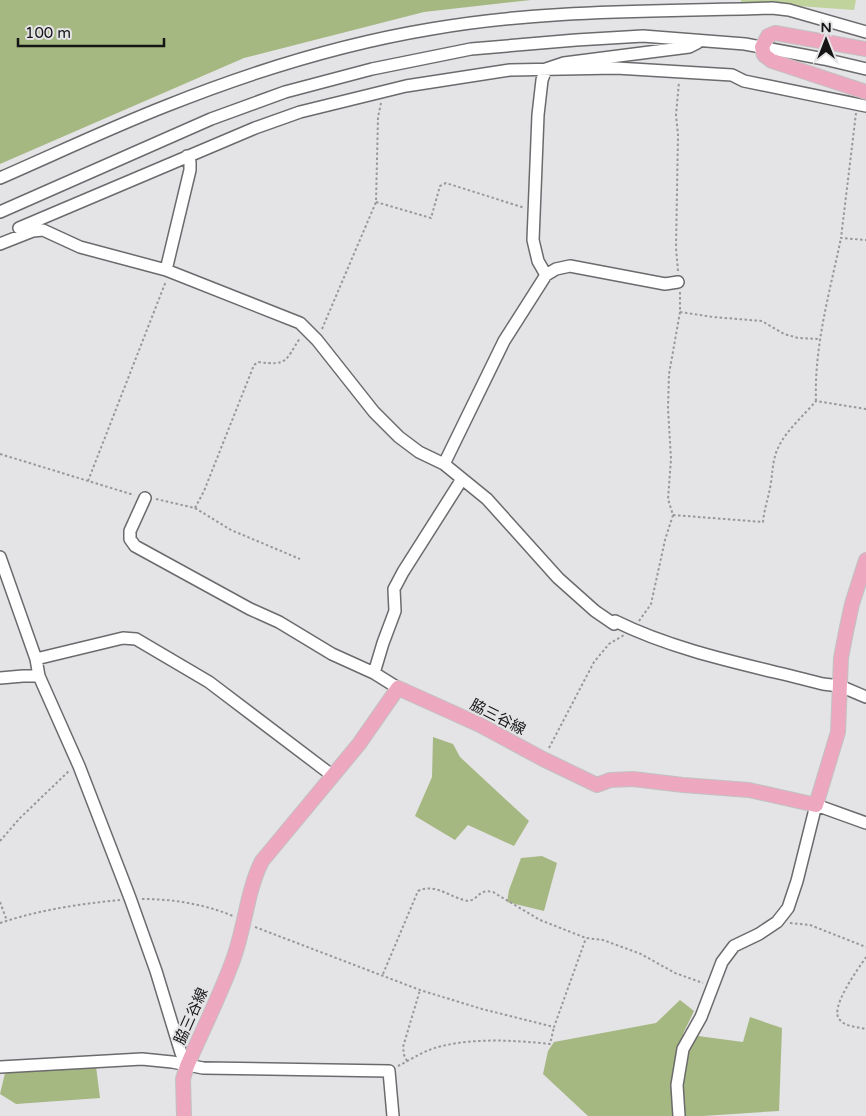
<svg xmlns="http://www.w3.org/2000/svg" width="866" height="1116" viewBox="0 0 866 1116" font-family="'Varela Round','Noto Sans JP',sans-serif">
	<rect width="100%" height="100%" fill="#e4e3e6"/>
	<path fill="#c0d39c" d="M741,0H856L854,10L741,2Z"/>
	<path fill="#a6b882" d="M0,0H531L424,12L244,58L0,164Z
		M433,737L453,744L460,757L529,821L514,846L468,825L455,840L415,816L432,777Z
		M542,856L557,863L544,911L507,902L509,890L521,858Z
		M680,1000L694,1011L683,1034L743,1042L750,1017L782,1028L779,1111L703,1116H588L543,1074L548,1051L554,1042L656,1023Z
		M96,1066L100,1098L16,1104L0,1094L6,1069Z"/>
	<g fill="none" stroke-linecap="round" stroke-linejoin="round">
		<defs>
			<path id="minor" d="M0,178C55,154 110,128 166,106C251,72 341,44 431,29C544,9 658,12 772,8L789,10L866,32
				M0,212L211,119L285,92L372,69L471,49L576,40L643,36L745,44L824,59L866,69
				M19,228L255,128L300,112L406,86L510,70L616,68L732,75L744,81L866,106
				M0,244L33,231L43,230L80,247L166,270L300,323L317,340L374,412L399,437L419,452L444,464L487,499L558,578L595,611L614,624L615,621C680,653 754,666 823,684L840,686L866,697
				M166,270L190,170V162L187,156
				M546,275L538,261L533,240L538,115L542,80L546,69L564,63L689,47L697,43
				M444,464L504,341L546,275L556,269L570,266L665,284L678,282
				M145,498L130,531V539L135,546L250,609L279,622L332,654L374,673L398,688
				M0,557L36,659L39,676L79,766L130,898L156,971L181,1053L187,1066
				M36,659L123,638L136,639L209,682L333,776
				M374,673L383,643L395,611L394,589L403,572L462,479
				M0,678L23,676H39
				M0,1067L142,1059L172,1062L203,1068L389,1071L393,1116
				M679,1116L677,1085L683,1049L701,1017L722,962L734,946L759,934L777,922L788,908L797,881L816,805L866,823"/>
			<path id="major" d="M866,49L775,33L768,36L762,47L764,55L772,61L866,92
				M184,1116L183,1079L187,1066C202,1031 220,996 233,960C245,928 247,890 262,861L359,744L398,688L480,725L543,759L597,785L610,780L633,779L683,785L749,790L816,805L838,732L841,658L846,632L852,604L866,560"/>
		</defs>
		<use href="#minor" stroke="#6b6a6d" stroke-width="14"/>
		<use href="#major" stroke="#c2c2c2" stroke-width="16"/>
		<path stroke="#98989a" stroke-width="2" stroke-dasharray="2.5 2.5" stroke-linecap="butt" d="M856,113L841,238L866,240
			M376,202L431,218L440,186L446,183L525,208
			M678,271L676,248L678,135L676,115L679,82
			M680,312L713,317L762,321L784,334L798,338L820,339
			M322,329L376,202L378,117L381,103
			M816,401C814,346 830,291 841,238
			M0,454L134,495
			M88,481L166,281
			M156,499L195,508L231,530L300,559
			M195,508L204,491L254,365L258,362C288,366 285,361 300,338
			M673,515L763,522C764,510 768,499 770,488C773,473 772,459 779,446C786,431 805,414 816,401L866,409
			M639,621L651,604L665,540L673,515L668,499L671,459L668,408L669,374L680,312V291
			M549,748L594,662L609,644L624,635
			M0,841L20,818L70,770
			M142,899C173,899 204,904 233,916
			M0,902L7,921
			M0,923C39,910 79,904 120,900
			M790,923L810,925L866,947
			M255,927L420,990L482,1009L554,1027L586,938
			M866,957C859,968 828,1009 840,1020C846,1027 858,1027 866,1029
			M383,974L418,891C435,883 448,896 464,900C478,904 476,888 493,892L540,920L586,938L603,940L641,954L675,973L703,983
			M407,1061L404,1055L403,1047L420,990
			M398,1066C408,1061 419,1054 429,1050C464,1037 514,1040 550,1044L554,1027"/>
		<use href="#minor" stroke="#fff" stroke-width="11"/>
		<use href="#major" stroke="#eda7bf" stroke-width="14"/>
	</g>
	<g text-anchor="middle" stroke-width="4" stroke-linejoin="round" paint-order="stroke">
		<g font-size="15" fill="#151516" stroke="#e4e3e6">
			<text transform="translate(498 717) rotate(27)" y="5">脇三谷線</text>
			<text transform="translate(191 1016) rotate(-66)" y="5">脇三谷線</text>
		</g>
	</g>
	<g transform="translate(826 40)" stroke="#e4e3e6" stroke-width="4" paint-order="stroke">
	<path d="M0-4L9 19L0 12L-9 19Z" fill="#151516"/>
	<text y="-8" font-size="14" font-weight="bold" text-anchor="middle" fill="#151516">N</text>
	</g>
	<path d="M18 38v8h146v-8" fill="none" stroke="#151516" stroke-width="2.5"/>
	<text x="25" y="38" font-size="15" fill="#151516" stroke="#e4e3e6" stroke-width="4" paint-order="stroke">100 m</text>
</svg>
